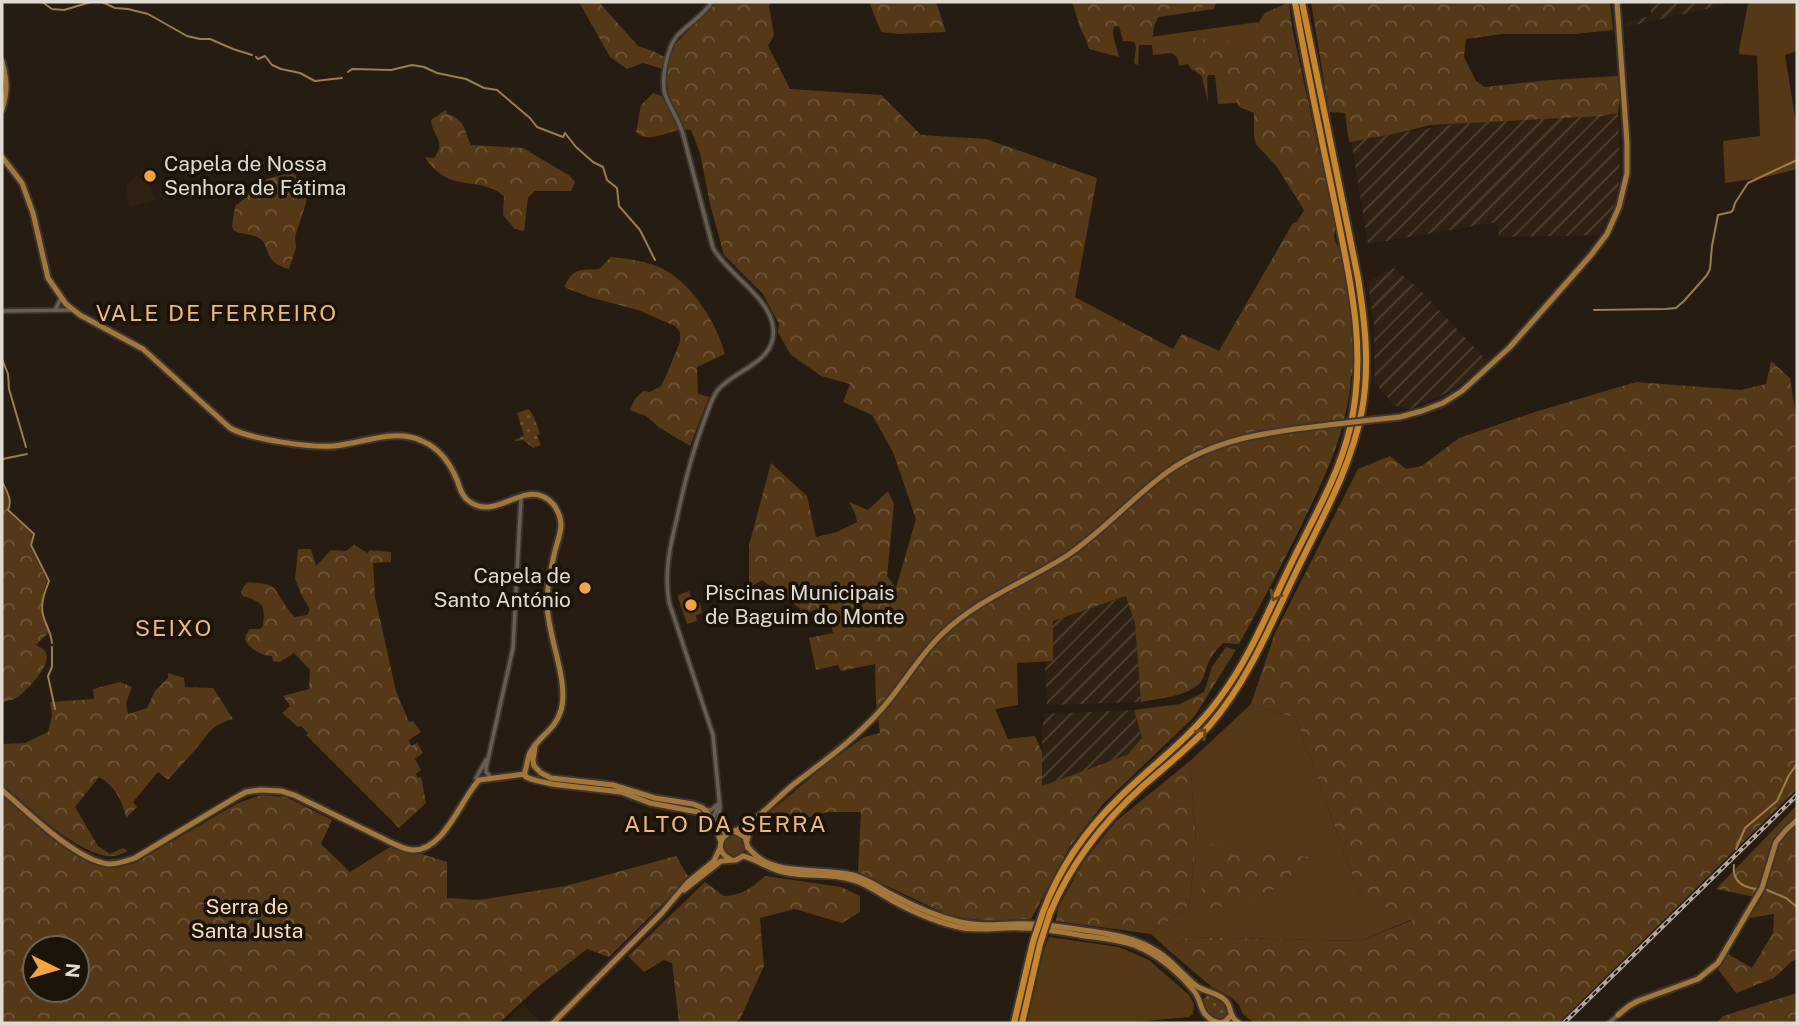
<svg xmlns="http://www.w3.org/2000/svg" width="1799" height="1025" viewBox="0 0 1799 1025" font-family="'Public Sans',sans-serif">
	<defs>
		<pattern id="industrial-furrows" width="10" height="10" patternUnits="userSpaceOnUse" patternTransform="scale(1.75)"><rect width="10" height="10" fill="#302212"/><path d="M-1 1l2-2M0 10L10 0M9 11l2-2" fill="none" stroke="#4e4234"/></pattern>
		<pattern id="forest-crowns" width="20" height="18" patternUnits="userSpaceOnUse" patternTransform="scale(1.75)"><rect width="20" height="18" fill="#553916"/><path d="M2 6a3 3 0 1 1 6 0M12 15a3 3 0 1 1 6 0" fill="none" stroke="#6d5537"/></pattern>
		<pattern id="park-dots" width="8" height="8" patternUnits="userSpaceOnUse" patternTransform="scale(1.75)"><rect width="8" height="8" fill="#553916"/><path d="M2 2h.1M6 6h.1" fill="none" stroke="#6d5537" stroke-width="1.8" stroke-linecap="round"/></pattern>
	</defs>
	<rect width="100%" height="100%" fill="#261c11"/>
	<path fill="#302212" d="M136,174L151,187L152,194L157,200L129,207L126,187Z
		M523,1005L541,1023H505Z"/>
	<path fill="url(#industrial-furrows)" d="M1650,2H1726L1720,6L1625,27V22L1651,16Z
		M1618,113L1620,175L1615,204L1600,235L1499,237L1497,222L1368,244L1351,141L1479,120Z
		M1394,268L1420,290L1488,362L1453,390L1410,409L1394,405L1375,383L1374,325L1368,282Z
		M1127,596L1135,623L1141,702L1047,705L1045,662L1053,661V621Z
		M1134,710L1142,738L1127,755L1042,786V729L1045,714Z"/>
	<path fill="#553916" d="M1080,2H1216L1214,9L1144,19L1150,37L1258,22L1254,102L1218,104L1215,75H1207L1208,103L1201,73L1192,70L1188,64L1179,66L1177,57L1172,53L1153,55L1152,45H1139L1138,65L1134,63L1136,47L1134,42L1123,41L1118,22L1110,24L1119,57L1089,49L1075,8Z
		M1751,2H1797V51L1785,55L1797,129V169L1766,177L1725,183L1723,141L1760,136L1757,56L1739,54V50L1748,4Z
		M689,591L692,600L697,599L698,603L700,602L702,613L696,615L697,621L687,624L678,598V595Z
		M1251,704L1296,718L1359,894L1413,919L1360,941L1189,937L1166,948L1151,934L1189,905L1196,844L1190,761Z
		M723 846a11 11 0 1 1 22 0a11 11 0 1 1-22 0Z
		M1049,937L1119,947L1149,960L1189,995L1194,1004L1193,1014L1189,1017L1125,1023H1027L1044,950Z"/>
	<path fill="url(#forest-crowns)" fill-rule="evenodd" d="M579,2H599L638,46L653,51L662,56H669L672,48L715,2H771L769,6L774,35L768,46L790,89L881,95L921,135L986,139L1097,178L1075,297L1173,349L1182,334L1219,351L1293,223L1297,222L1304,210L1277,167L1256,144L1254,136V113L1239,107C1236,98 1232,94 1227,86C1224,80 1223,75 1219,70L1209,72L1207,79L1197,73L1193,56L1187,48L1192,36C1197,38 1203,40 1209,40C1218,41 1222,36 1231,43L1245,42L1251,39L1255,28L1265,13L1289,2L1292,28L1336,228C1331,239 1338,244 1341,254C1344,262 1344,272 1346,281C1351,312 1357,345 1353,376H1351C1348,429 1325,477 1302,524C1282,565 1261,604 1239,644L1223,643C1216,650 1210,657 1207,666C1205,671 1204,678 1201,682C1187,697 1160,698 1141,702L1135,623L1126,596L1053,621V661L1017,663L1018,705L995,709L1008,739L1035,736L1042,752V786L1127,755L1142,738L1134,710L1180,704L1204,692L1212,667L1226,647L1236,650L1194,717L1103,804L1069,848L1031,919L987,921L950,916L858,872L861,812H828L765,830V816L828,763L864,737L880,733L876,702L875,664L841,671L838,665L816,670L809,638L833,633L828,605L806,613L762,580L749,588V545L771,463L807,496L816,537L837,532L857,522L855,513L849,502L868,510L888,491L894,504L887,576L896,588L916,519L893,452L872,415L843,402L850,384L821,376L790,354L778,332L779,324L763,294L724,255L710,204L700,153L691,130C687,130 683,129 679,130C665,132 648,144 636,132L641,105L653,93L664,97L668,91L666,70L643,63L627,69L610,57Z
		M869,2H936L946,32L899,34L881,32Z
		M1072,2H1144L1147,4L1152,2H1216L1215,5C1203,5 1192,13 1180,12C1174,11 1169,8 1163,8L1154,26L1153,35L1149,40L1151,44C1141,37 1127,26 1115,26L1113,30L1114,47L1108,51L1091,47L1081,30Z
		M1311,2H1610L1613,30L1576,34H1502L1466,39L1464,57L1476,81L1485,87L1550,80L1618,76L1620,96L1618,113L1601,116L1430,125C1403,133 1376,137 1349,142L1345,113L1329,112Z
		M446,110L447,114C465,119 464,130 471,145L523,148L570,176L575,182L571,191H535L528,197L524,231L515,229L503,215L504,196C477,174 449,195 425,157L434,158C447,141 432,136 431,120Z
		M293,172L307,192L306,203L295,237L296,248L289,269C260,262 273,244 257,237C251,234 241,234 234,231L232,226L235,206L248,196L249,184Z
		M611,257C628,259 649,261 665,270C693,285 717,324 725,354L697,367L698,394L709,397L690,446L660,428L646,416L630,410L635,399L643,391L650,392L661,386L666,376L680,342V332L675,326L638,310L589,297L564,287C574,268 578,270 599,269Z
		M1771,361L1790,378L1797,422V789L1559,1023H1254L1243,1014L1239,1005L1232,998L1212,987L1166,948L1189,937L1360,941L1413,920L1359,894L1296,718L1251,704L1275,633L1358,469L1390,456L1406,469L1422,466L1459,438L1535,412L1636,382L1741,390L1766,384Z
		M2,485C7,494 11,501 7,511L32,534L30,546L47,581C40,603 40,610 49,632L36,645C39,647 43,648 45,651C54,664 27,690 18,697C13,700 7,701 2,702Z
		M354,545L368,553L369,550L391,552V562L373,563L375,597L396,691L409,722L413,721L421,732L409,740L411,746L417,743L423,753L415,759L421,770L416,774L418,778L421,777L426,803L399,828L306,735L308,733L301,726L298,727L282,713L290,706L283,696L309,689L310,670L294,653L280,662L273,661L272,656C262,656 250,649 245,640L246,636L245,634H247L249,629H260L263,626C265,604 264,603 243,596L241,592L244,586L249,582C256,583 265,583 271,586C277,588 285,609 295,617L307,615L310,610L301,594L295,579L298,549H311L316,566L331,550L346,551Z
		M168,673L184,678L185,687L213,688L233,719C210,725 209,734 195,750C186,760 177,770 168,780L158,772L133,802L137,807L126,818C123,801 114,785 99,777L75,807L98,846L110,854L123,848L128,851C121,854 115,857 107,856C72,850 29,807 2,784V744L25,743L48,732L52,716L50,702L94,699L93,689L120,682L132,687L126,703L128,714L147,708L155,691L168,678Z
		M1190,761L1196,844L1189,905L1151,934L1056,921L1058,908L1083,862L1115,822Z
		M261,795L286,797L332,820L321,844L350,872L390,847L405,853L422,854L447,862V898L479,900L566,886L676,856L689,878L609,957L587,949L537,988L499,1023H2V796C29,818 69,860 103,867C113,870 125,866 135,863L238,803ZM35,948H77V990H35Z
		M1797,805V959L1791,962L1774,978L1736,993L1718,969L1728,954L1752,968L1773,933L1774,914L1749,918L1760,898L1716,889Z
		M1211,844L1309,857L1292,874L1257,901L1206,909L1201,884Z
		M765,876L841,887L860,896V912L842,923L795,909L760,918L764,966L740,1019L735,1023H679L672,963L664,960L644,972L628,956L705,882L724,896C742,895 752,888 765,876Z
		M1797,993V1023H1717L1723,1016Z"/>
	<path fill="url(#park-dots)" d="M529,409L534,417L540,434L537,435L541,445L533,448L523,440L516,441L514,440L524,436L517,413Z
		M1208,995C1219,994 1226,1004 1229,1013L1226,1017L1219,1020L1205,1010L1202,1003L1204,998Z"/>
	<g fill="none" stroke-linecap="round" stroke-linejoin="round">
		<path stroke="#9e7c4e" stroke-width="2" d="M42,2L52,9L64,10L91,2
			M102,2L115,8L128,9L148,14L187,36L200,39H210L233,49L252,55
			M256,57L258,59L265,56L272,65L281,69L300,73L315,81L342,78
			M348,72L352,69L391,70L412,65L424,67L437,73L466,79L484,88L497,90L530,118L537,127L563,137L565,133L576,147L593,162L603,167L607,180L617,188L619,206L640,230L655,260
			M1594,310L1665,309L1676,308L1684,301L1707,275L1710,269L1712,246L1718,215L1731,212L1733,210L1735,203L1748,183L1797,160
			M2,359L8,374L9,389L26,447
			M2,461L3,459L27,454
			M2,481C6,491 13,499 8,510L34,534L31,545L49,581C45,592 40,603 43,615C46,626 51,632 52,643
			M52,647V667L48,676L55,709
			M1736,849L1745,828L1777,801L1789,775L1797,764
			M1734,865C1732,880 1742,887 1756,889
			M1767,890L1786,898L1797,907"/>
		<defs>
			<path id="minor" d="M712,2C703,16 688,24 677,36C667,48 661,79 665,94C669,106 679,120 683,134L713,248C728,275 769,296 773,327C778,363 734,369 717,391C711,400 708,411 704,421C692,453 684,484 677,518C670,546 664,573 669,602L713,735L720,808L717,825
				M55,310L61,298
				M2,311L72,310
				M489,775L486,772V768L513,648L521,498
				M476,778L486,760
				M703,809L711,810L718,804
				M712,820L719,805
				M1609,1023L1618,1015"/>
			<path id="major" d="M2,61C7,81 8,90 2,110
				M2,157L22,183L33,213L48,278L66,304L80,315L143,349L230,428C249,439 311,448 334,446C363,443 395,428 422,441C439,448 450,463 457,480C460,488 462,497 470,502C499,522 527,474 554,505C558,511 561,518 561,525C561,533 557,543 555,551C551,568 547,586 547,603C547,636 571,684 560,713C555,729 539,737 531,751C527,757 528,764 525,771V776C531,781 543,781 551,784L621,792L650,803L698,812L712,825L717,831L721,842
				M1371,420L1400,417L1422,411L1443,403L1462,391L1510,347L1591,255L1607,234L1619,207L1627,173V143L1617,2
				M534,766L541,773L551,778L613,785L655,798L693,804L703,808L720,828L727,834
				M534,766L533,760L535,747
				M2,790C25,810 78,862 109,864C118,864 127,861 135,858L235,798L246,792L260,790L281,791L294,795L392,843C399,846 406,850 413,850C444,851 461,799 479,780L525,774
				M736,832L745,837L748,848
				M747,841L749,831L755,821
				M748,847C771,879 819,866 853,875C867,879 879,887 891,894C913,906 935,916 960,922C984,928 1009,922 1034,924C1048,925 1063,927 1077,929C1105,933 1134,936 1158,952C1173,961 1184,977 1198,987C1208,993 1217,992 1226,1001C1231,1006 1229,1010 1232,1015C1233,1018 1236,1021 1239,1023
				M743,856C759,860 771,871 788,873C810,877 834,873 856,881C869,886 881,894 893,901C915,913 938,923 963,928C982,931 1001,927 1021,928C1040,928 1060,932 1079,935C1098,938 1118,939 1136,946C1158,955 1179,973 1194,991C1203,1002 1198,1013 1214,1021C1222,1025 1227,1021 1231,1015
				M730,859C722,855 717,847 723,838C728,831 739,831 746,826C763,814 777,798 794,784C823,762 854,740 879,712C902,687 918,657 942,634C978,599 1026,582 1068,555C1103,531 1132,498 1166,473C1216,436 1277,431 1337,424
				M684,890L721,861L736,860L743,856
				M1618,1015L1629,1006L1638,1001L1698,979L1718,963L1762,888L1776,842L1786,830L1797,820
				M553,1023L661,914L687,883L714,861L720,848"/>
			<path id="highway" d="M1043,912C1059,869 1085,831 1118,799C1152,765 1191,738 1219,699C1250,658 1269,609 1291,564C1312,520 1339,476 1350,428C1368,351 1350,280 1335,204C1321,137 1307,69 1295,2
				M1050,913C1071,863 1103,822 1143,786C1166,766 1190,747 1210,725C1248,681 1271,624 1296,572C1321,520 1351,468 1362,410C1370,366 1365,323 1358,278L1302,2
				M1014,1023L1033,942
				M1022,1023L1040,944"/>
		</defs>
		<use href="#minor" stroke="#3d352f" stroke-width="7"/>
		<use href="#major" stroke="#3d352f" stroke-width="9"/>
		<use href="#highway" stroke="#3d352f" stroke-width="10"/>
		<use href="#minor" stroke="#695d50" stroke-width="3.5"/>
		<use href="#major" stroke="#a37639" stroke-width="5"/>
		<use href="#highway" stroke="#ca862a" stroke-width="6"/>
		<defs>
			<path id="rail" d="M1564,1023L1797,795"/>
		</defs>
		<use href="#rail" stroke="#b2aaa2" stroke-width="4.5"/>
		<use href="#rail" stroke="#1c1308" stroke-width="2" stroke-dasharray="5" stroke-linecap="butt"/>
		<defs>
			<path id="major-bridge" d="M1337,424L1371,420"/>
			<path id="highway-bridge" d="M1033,942L1043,912
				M1040,944L1050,913"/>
		</defs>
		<use href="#major-bridge" stroke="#3d352f" stroke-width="9" stroke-linecap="butt"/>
		<use href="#highway-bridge" stroke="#3d352f" stroke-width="10" stroke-linecap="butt"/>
		<use href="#major-bridge" stroke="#a37639" stroke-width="5"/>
		<use href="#highway-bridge" stroke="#ca862a" stroke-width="6"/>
	</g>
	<defs><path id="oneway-chevron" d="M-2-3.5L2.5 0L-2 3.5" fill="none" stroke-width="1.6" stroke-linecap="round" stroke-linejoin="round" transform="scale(1.75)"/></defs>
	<g stroke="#6a4717">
		<use href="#oneway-chevron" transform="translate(1275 596) rotate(116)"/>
		<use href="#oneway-chevron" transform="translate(1202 733) rotate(-46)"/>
	</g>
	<g fill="#f2a541" stroke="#1c1308" stroke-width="2.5">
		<circle cx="150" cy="176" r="7"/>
		<circle cx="585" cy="588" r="7"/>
		<circle cx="691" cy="605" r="7"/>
	</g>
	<g text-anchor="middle" stroke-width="7" stroke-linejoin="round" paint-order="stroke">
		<g font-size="21" fill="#e1dad3" stroke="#1c1308" text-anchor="start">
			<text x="164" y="171">Capela de Nossa<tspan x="164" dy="24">Senhora de Fátima</tspan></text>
			<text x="571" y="583" text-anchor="end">Capela de<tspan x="571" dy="24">Santo António</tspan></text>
			<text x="705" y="600">Piscinas Municipais<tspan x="705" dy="24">de Baguim do Monte</tspan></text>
		</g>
		<g font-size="21" fill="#feddb9" stroke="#1c1308">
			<text x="247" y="914">Serra de<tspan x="247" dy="24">Santa Justa</tspan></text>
		</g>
		<g font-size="23" letter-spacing="2" fill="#eeb87b" stroke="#1c1308">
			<text x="217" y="321">VALE DE FERREIRO</text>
			<text x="174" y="636">SEIXO</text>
			<text x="726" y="832">ALTO DA SERRA</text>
		</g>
	</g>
	<rect width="1799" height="1025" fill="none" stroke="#e1dad3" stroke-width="7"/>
	<g transform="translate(56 969) rotate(95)"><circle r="33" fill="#1c1308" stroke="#6b6359" stroke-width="2"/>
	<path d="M0-5L12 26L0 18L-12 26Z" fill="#f2a541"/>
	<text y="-10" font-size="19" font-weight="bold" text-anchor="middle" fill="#e1dad3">N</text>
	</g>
</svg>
